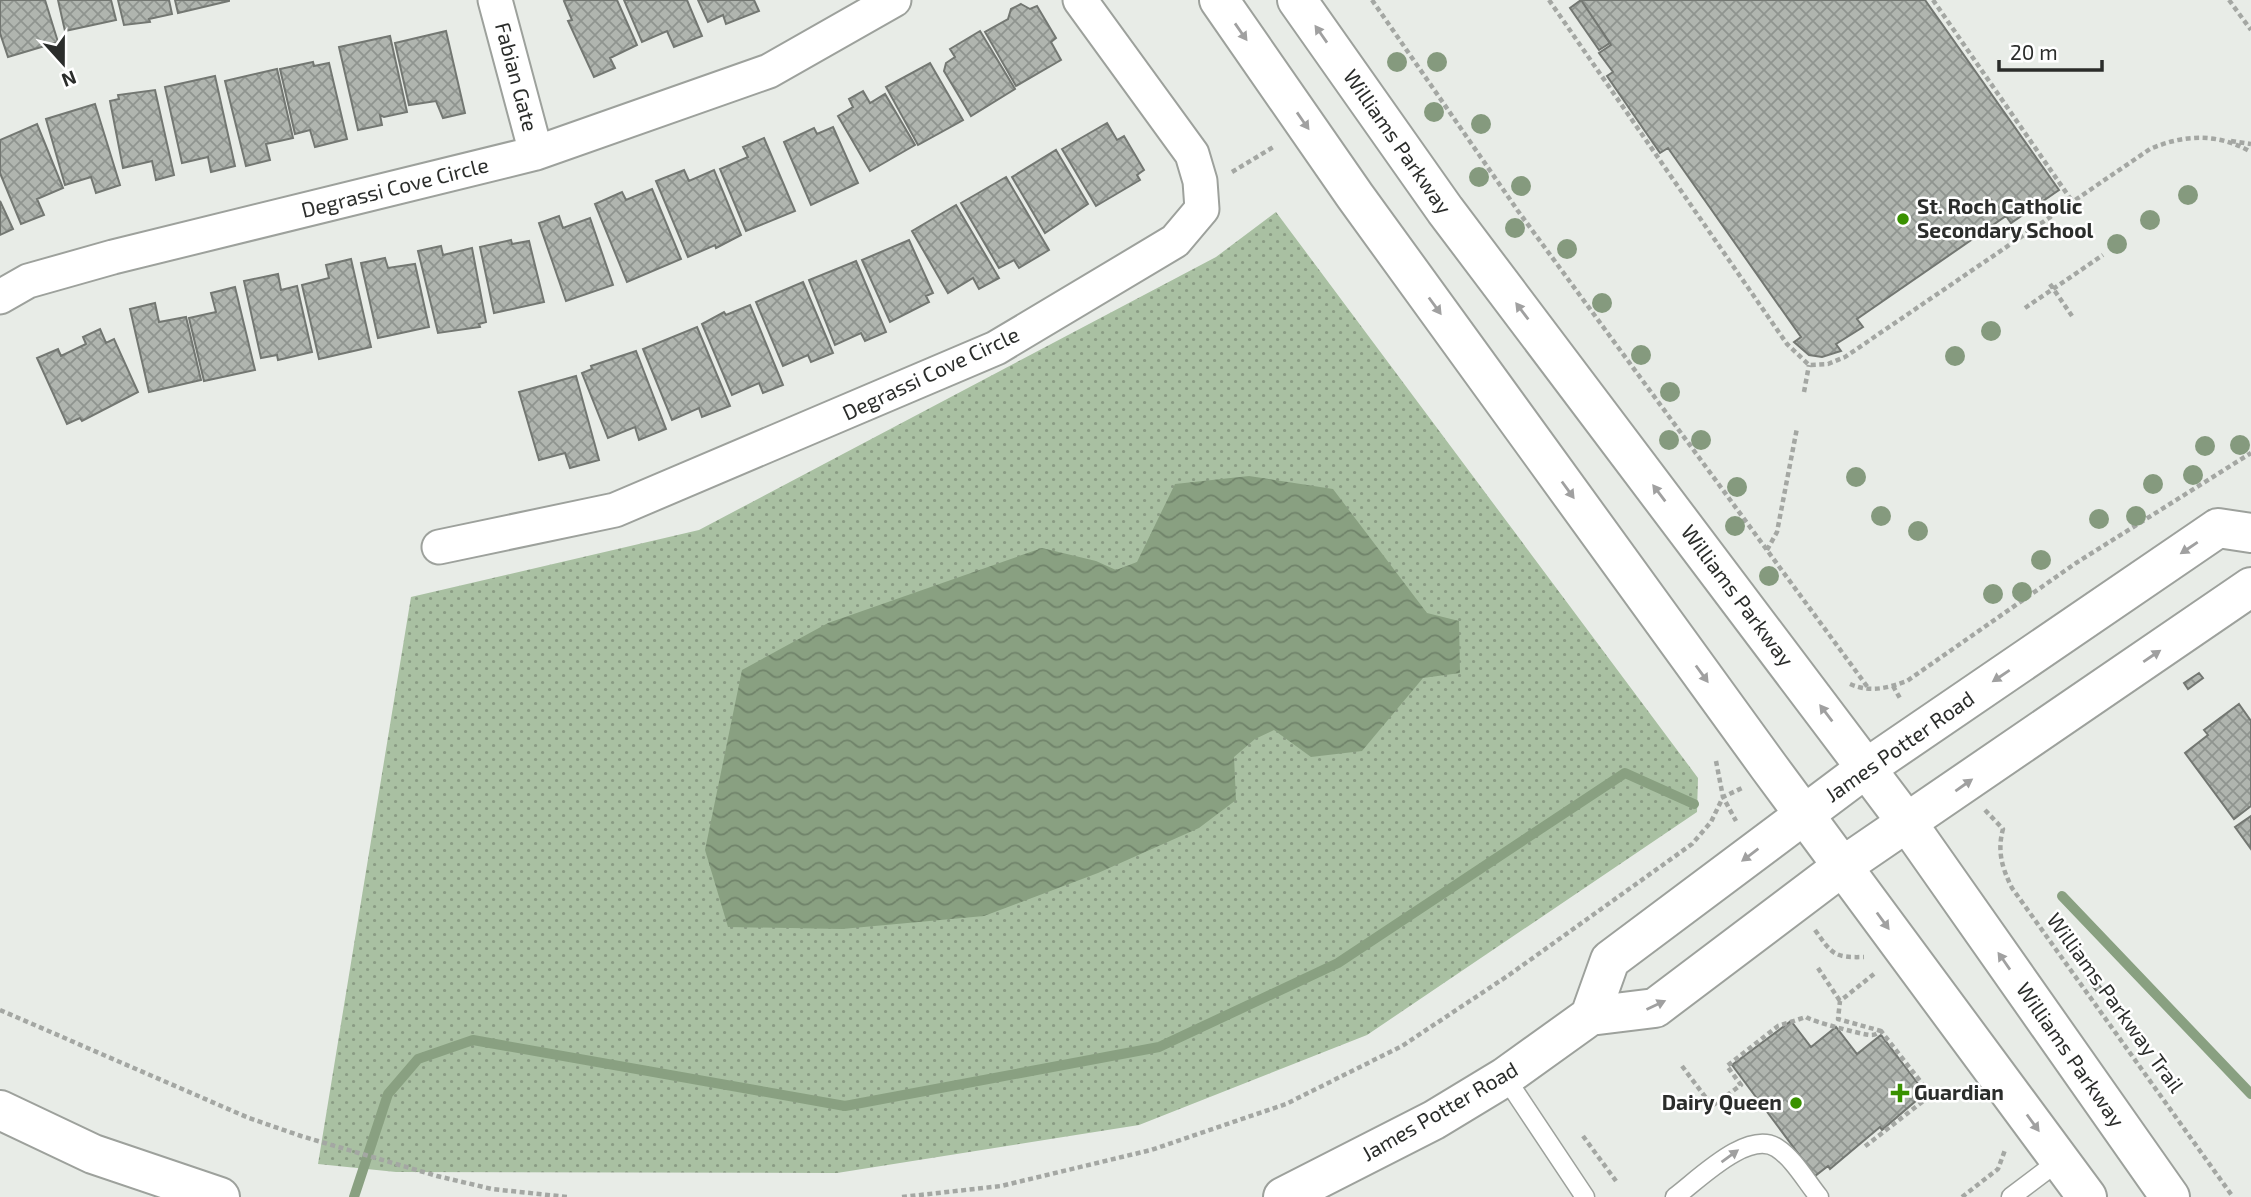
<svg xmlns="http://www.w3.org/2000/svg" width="2251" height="1197" viewBox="0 0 2251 1197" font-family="'Exo 2',sans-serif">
	<defs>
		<pattern id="park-dots" width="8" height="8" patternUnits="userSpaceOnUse" patternTransform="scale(1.75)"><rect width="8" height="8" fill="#a9c0a2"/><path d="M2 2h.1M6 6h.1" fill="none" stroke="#8a9c84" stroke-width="1.8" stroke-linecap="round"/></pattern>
		<pattern id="water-waves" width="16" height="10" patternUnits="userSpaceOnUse" patternTransform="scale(1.75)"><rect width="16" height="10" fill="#89a081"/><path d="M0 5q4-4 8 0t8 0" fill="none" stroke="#70836a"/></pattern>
		<pattern id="building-cross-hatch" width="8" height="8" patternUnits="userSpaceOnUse" patternTransform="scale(1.75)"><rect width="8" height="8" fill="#b0b5af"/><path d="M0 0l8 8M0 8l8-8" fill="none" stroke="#8f948f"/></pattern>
	</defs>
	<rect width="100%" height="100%" fill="#e8ece7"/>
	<path fill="url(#park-dots)" d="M1276,212L1698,778L1697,812L1367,1035L1139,1125L837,1173L396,1172L318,1164L411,597L699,530L1216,257Z"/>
	<path fill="url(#water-waves)" d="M1249,476L1333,489L1427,613L1459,621L1460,673L1423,678L1362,751L1311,757L1274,730L1255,739L1234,757L1236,800L1199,828L1098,873L984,916L842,929L728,927L705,850L742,670L828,623L1042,548L1096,561L1116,570L1137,562L1175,484Z"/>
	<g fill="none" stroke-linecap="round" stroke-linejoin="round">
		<path stroke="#89a081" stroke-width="10" d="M2062,896L2251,1094
			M354,1197L388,1094L418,1059L473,1040L845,1106L1159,1047L1338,963L1625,773L1694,804"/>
	</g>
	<path fill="url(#building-cross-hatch)" stroke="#737772" stroke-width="2" d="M0,0H45L58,42L8,57L0,33Z
		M58,0H111L116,20L65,31Z
		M118,0H169L172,14L149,19L150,22L124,25Z
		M175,0H229V1L178,13Z
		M567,0H617L637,45L610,58L615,68L594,77L568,21L572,20L564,1Z
		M624,0H687L702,36L674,47L667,31L642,42Z
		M698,0H754L759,11L726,24L723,15L708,22Z
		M1581,0H1925L2059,190L2011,223L2006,216L1857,319L1863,327L1836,344L1841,351L1822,357L1809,355L1794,342L1801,337L1668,148L1660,153L1607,76L1613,72L1599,53L1611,45Z
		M1581,0L1610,43L1599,50L1570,8Z
		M1021,4L1030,9L1037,6L1056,38L1051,42L1061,60L1016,86L985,32L1008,19L1011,9Z
		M446,31L465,113L443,118L436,101L409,105L395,43Z
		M980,31L1015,89L971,116L944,71L946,63L955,57L950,49Z
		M390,36L407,112L384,117L380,115L382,125L358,130L339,47Z
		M313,62L314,66L329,63L347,139L315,147L310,130L295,134L280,69Z
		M930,63L963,120L918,145L886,87Z
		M277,69L293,138L266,144L270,160L246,166L225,81Z
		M215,76L235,166L211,172L208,157L182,163L165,87Z
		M155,90L174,175L156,180L152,161L123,168L110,101L119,99L118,95Z
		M863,91L870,103L885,94L915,145L870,171L838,116L853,107L849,99Z
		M95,104L120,185L96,193L91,177L65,185L46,119Z
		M1107,123L1117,140L1124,136L1144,170L1137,175L1140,180L1096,206L1062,149Z
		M37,124L63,188L37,199L44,215L21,224L0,173V140Z
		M833,127L858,183L811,205L784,142L814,128L817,134Z
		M764,138L795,211L746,231L720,169L748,157L743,147Z
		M1056,150L1088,204L1045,233L1012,177Z
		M684,170L689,181L714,170L741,235L716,248L715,245L688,257L656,181Z
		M1006,177L1049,250L1019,268L1014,260L999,268L961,203Z
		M652,189L681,259L627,282L595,204L622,192L626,200Z
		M0,201L13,229L0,235Z
		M956,205L999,278L979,289L973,278L948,293L912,231Z
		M559,216L563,228L590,218L613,285L566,301L539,223Z
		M511,240L512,244L529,241L544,302L494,313L480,247Z
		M909,240L933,293L926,296L929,302L890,322L862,260Z
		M441,246L443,255L472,248L486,322L479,324L480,327L438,333L418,251Z
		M385,258L388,268L415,264L429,327L378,338L361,263Z
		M351,259L371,347L319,359L302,285L329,278L326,265Z
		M856,261L886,332L865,341L861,333L835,345L809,280Z
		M278,274L281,290L297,286L312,352L278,360L277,355L261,358L244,281Z
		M803,282L833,353L811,362L808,355L783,366L756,302Z
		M235,287L255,370L204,381L189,318L216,312L211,293Z
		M155,303L159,322L186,317L201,380L149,392L130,309Z
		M750,305L783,385L763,393L759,383L732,395L702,324L724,312L726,315Z
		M697,327L730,406L702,417L699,408L672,420L643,349Z
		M100,329L106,343L114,339L138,392L82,421L80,418L67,424L37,358L58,349L61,356L86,344L83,337Z
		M636,351L666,429L639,440L635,427L608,438L582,373L592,369L591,366Z
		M576,376L599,460L570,468L565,453L539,460L519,392Z
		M2199,673L2203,678L2188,689L2184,683Z
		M2239,704L2251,721V806L2234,819L2185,753L2208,735L2204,730Z
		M2251,816V849L2235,827Z
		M2092,975L2103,990L2098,993L2087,979Z
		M1791,1021L1811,1047L1836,1027L1857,1054L1881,1035L1925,1093L1882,1130L1880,1127L1830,1169L1828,1166L1815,1176L1732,1065Z"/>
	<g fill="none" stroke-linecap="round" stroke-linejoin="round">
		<defs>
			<path id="lane" d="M1505,1077L1585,1197
				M1675,1197C1698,1180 1748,1129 1777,1148C1794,1159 1806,1181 1819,1197
				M2011,1197L2060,1160"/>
			<path id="street" d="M495,0L536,153
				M0,297L28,281L113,257L536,153L769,71L894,0
				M439,547L615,510L996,348L1175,241L1202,209L1200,181L1192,154L1080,0"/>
			<path id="secondary" d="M1219,0L1355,196L1769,767L2087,1197
				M1297,0L1445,210L1908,824L2170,1197
				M1590,1016L1610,960L1865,769L2218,528L2251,533
				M0,1110L93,1154L220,1197
				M1283,1197L1434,1120L1505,1077L1590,1016L1655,1008L1843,866L2251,587"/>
		</defs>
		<use href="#lane" stroke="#9da19c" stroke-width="21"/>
		<use href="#street" stroke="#9da19c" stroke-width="37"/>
		<use href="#secondary" stroke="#9da19c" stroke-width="42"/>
		<path stroke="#a4a7a3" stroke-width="4.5" stroke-dasharray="5 3.5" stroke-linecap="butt" d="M1372,0L1518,211L1869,689
			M1549,0L1787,344L1809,365L1828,364L1845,357L2150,149C2185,134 2218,133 2251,152
			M1933,0L2072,201
			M2229,0L2251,30
			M2231,141L2251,144
			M1232,172L1275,146
			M2050,284L2072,316
			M2025,308L2103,255
			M1804,392L1809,365
			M1767,550L1777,532L1797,428
			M1850,684C1871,693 1887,688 1907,681L2076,563L2251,453
			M1893,686L1901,700
			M1716,761L1723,797L1736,821
			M1985,810L2003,829C1997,851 2002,868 2012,888L2233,1197
			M1815,930C1832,954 1834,958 1864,957
			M1818,968L1840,1001
			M1874,974L1840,1001L1838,1019L1881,1031
			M0,1010L249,1118L301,1136L437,1176L492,1189L567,1197
			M1682,1066L1712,1106L1741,1085L1727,1066L1778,1026L1806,1017C1811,1021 1863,1035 1871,1035C1876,1035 1878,1033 1881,1031L1931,1095L1863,1148
			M1583,1136L1616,1181
			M902,1197L1001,1186L1151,1150L1286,1104L1402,1046L1509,975L1692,844L1711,822L1723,797L1742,788
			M1962,1197L1998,1169L2005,1150"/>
		<use href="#lane" stroke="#fff" stroke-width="18"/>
		<use href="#street" stroke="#fff" stroke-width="33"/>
		<use href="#secondary" stroke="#fff" stroke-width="38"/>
	</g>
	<g fill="#859a7e">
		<circle cx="1397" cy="62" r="10"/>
		<circle cx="1437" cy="62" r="10"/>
		<circle cx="1434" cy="112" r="10"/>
		<circle cx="1481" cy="124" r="10"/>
		<circle cx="1479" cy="177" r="10"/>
		<circle cx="1521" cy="186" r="10"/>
		<circle cx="2188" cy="195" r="10"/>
		<circle cx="2150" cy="220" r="10"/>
		<circle cx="1515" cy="228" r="10"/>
		<circle cx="2117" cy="244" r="10"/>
		<circle cx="1567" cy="249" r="10"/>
		<circle cx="1602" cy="303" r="10"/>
		<circle cx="1991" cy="331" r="10"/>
		<circle cx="1641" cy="355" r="10"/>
		<circle cx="1955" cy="356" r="10"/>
		<circle cx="1670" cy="392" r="10"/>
		<circle cx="1669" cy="440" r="10"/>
		<circle cx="1701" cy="440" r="10"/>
		<circle cx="2240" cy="445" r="10"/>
		<circle cx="2205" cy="446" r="10"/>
		<circle cx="2193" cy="475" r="10"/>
		<circle cx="1856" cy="477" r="10"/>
		<circle cx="2153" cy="484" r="10"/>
		<circle cx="1737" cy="487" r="10"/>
		<circle cx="1881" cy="516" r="10"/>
		<circle cx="2136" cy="516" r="10"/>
		<circle cx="2099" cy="519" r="10"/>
		<circle cx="1735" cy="526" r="10"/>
		<circle cx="1918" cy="531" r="10"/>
		<circle cx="2041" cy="560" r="10"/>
		<circle cx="1769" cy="576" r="10"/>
		<circle cx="2022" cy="592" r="10"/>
		<circle cx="1993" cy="594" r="10"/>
	</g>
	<defs><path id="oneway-solid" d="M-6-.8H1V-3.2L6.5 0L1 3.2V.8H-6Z" transform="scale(1.75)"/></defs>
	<g fill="#a0a0a0">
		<use href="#oneway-solid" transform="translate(1241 32) rotate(55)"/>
		<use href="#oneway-solid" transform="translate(1321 34) rotate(-125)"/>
		<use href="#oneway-solid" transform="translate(1303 121) rotate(55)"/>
		<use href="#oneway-solid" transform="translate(1435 306) rotate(54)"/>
		<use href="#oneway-solid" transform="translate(1522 311) rotate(-127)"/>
		<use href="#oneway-solid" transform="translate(1568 490) rotate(54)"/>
		<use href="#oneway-solid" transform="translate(1659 493) rotate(-127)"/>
		<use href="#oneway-solid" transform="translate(2189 548) rotate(146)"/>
		<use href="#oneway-solid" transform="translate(2152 656) rotate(-34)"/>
		<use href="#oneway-solid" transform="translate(1702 674) rotate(54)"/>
		<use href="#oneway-solid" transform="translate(2001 676) rotate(146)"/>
		<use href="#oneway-solid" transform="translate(1826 713) rotate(-127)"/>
		<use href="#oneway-solid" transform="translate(1964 785) rotate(-35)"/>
		<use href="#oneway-solid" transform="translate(1750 855) rotate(143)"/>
		<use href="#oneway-solid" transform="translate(1883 921) rotate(54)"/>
		<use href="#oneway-solid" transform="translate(2004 961) rotate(-125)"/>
		<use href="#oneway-solid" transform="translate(1656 1005) rotate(-25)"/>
		<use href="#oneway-solid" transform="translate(2033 1123) rotate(54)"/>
		<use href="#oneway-solid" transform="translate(1730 1156) rotate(-36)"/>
	</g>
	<g fill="#399100" stroke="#fff" stroke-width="2.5">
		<circle cx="1903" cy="219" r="7"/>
		<path d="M1896.5 1082.5h7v7h7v7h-7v7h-7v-7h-7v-7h7z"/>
		<circle cx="1796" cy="1103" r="7"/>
	</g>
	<g text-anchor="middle" stroke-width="5" stroke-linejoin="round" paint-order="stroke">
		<g font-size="21" fill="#2b2d2b" stroke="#fff">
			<text transform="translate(516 77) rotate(75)" y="7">Fabian Gate</text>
			<text transform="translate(1397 142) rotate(55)" y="7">Williams Parkway</text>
			<text transform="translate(395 188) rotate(-14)" y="7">Degrassi Cove Circle</text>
			<text transform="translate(931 374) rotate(-25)" y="7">Degrassi Cove Circle</text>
			<text transform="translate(1737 596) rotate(53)" y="7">Williams Parkway</text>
			<text transform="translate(1900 747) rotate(-35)" y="7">James Potter Road</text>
			<text transform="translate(2115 1003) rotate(54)" y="7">Williams Parkway Trail</text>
			<text transform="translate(2070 1055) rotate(55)" y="7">Williams Parkway</text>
			<text transform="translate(1440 1112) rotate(-30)" y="7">James Potter Road</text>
		</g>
		<g font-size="21" font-weight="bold" fill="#2b2d2b" stroke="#fff" text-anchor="start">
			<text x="1917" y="214">St. Roch Catholic<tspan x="1917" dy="24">Secondary School</tspan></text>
			<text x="1914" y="1100">Guardian</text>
			<text x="1782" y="1110" text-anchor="end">Dairy Queen</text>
		</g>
	</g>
	<g transform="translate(63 63) rotate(159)" stroke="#ffffff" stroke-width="5" paint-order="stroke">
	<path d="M0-5L12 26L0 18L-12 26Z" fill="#2b2d2b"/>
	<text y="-10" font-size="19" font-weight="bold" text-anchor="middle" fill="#2b2d2b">N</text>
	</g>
	<path d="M1999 60v10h103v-10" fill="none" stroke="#2b2d2b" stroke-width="3.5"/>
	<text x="2010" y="60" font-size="21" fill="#2b2d2b" stroke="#ffffff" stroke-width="5" paint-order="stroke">20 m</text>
</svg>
